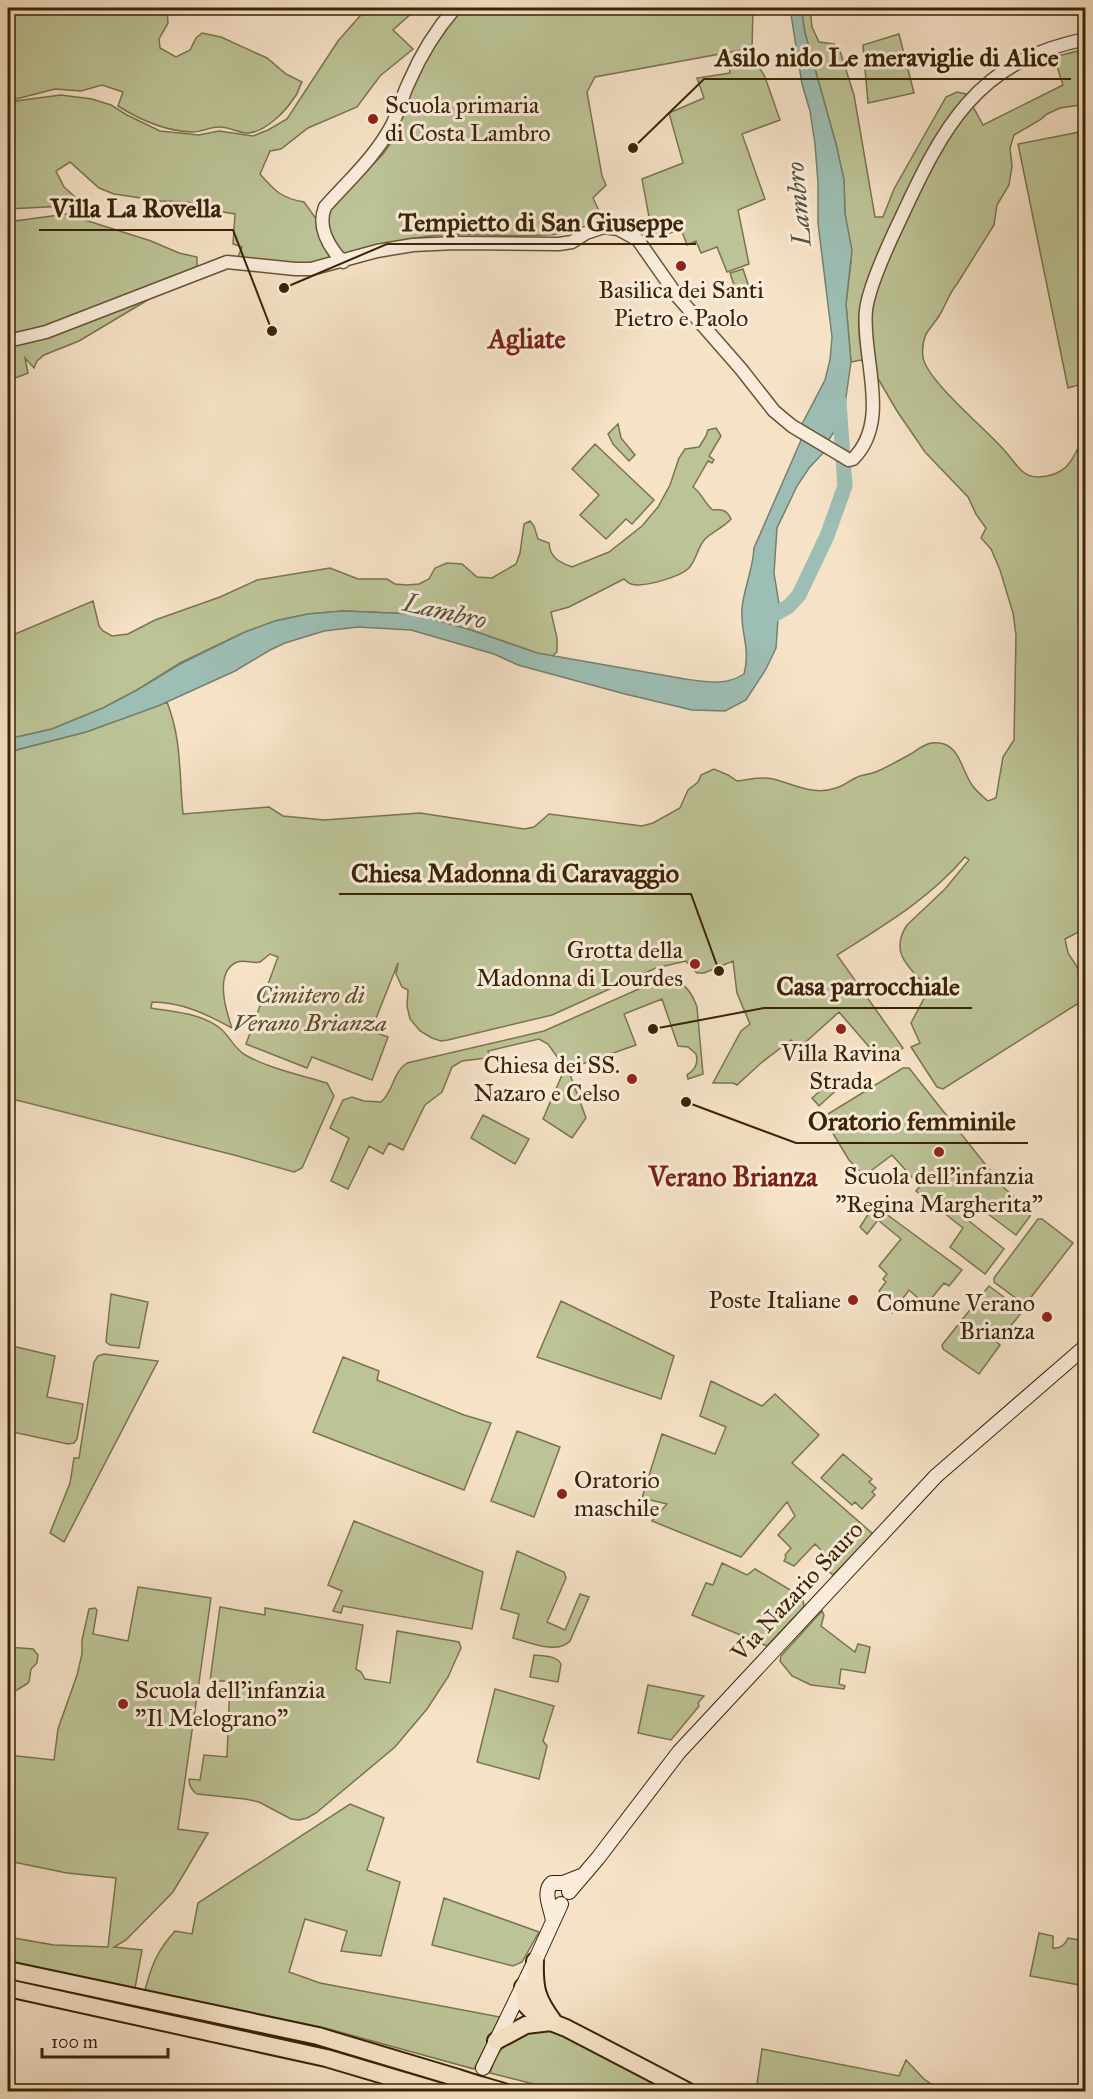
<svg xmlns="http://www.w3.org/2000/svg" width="1093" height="2099" viewBox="0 0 1093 2099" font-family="'IM FELL Great Primer',serif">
	<rect width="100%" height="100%" fill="#f6e2c7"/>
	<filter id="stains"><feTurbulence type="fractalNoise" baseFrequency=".00333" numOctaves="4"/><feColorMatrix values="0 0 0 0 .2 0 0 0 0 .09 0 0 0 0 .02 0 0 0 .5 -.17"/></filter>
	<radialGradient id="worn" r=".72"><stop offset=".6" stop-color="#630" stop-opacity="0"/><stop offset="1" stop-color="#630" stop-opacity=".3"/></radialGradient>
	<path fill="#bcc396" stroke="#7a744e" stroke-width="1.5" d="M8,8H167L168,23L159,39L160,48L176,57L190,50L196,38L202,33L221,37L267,58L286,74L302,82C299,87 298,94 294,98C285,112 264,133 247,133C237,133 228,126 219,127C210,127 202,132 192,132C165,131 140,120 118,106L123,92L102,85L81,91L55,89L16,99L8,98Z
		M367,8H427L413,12L393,30L413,49L380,76L357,107L308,128L281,149L270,151L260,174C275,191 281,198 304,202L317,220L335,261C307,267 266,264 238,257L242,247L233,244L235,214L210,210L188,202L161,201L114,194L99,188L70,162L56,171L64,187L84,205L8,209V102L61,95L92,99L111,105L127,115L160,131L199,135L219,131L253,136L268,130L287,119L338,41Z
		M457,8H753L752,48L595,77L587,92L602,176L606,185L593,198L602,217C573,247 480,231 439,235C407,238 374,246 343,255C332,242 327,228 328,211L383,154L391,143L415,75Z
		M801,8H810L812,27L819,42L834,44L840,51L854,95L875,217H883L894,189L946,97L957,92L966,94L983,125L1063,85L1054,57L1085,49V101L1080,105L1060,108L1047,114L1040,120L1014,135L1010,148L1012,166L1009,185L997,205L994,225L957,284C949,293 946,305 939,316C935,322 930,328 926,334C923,341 922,350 923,357C926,380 987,430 1004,450C1010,456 1015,465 1022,471C1026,475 1032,477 1039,477C1071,475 1073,456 1085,434L1086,744L1080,746L1086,755V928L1065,939L1068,953L1085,979V999L943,1089L937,1087L911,1047L920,1043L911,1023L929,989C911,969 888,954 907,925L945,889L969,860L965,857C929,899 883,926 837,955L903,1048L883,1063L839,1012L799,1048L791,1040L761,1063L737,1085L733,1083H713L741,1031L750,1024L737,993L733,961L704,973H697L686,961L656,968L552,1015L448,1040L441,1041L432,1038L420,1031L410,1019L407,1006L408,990L402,987L396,974L398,963L371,1031L388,1037L372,1080L312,1057L307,1068L246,1044L278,957L270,954L260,962C252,964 245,959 237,962C214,972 226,1011 232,1028C206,1014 182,1002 152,1002L151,1008C174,1012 202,1013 221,1029C231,1038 235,1050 247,1056C271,1069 301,1075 327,1083L334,1096L302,1168L294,1172L234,1155L8,1098V752L86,732L167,702C182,740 179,775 183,814L269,807L283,816L324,820L420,813L524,829L534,827L549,814L642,826L653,823L680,808L688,790L698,782L701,775L714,769L728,775L737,781C749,780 760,776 773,779C794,784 813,796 836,788C844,786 851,779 860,776C866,774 872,774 878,771C887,767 898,761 907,756C920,749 928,739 944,744C960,749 963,773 972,785C976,791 982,796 988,801L996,798L1003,757L1014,740L1016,635L1013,613L1000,570L991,549L981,538L986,528L976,514L968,497L925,452L897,411L873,370L861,360L851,362L846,304L851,261L845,214L844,180L836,144L805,33Z
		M899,34L914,93L868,103L863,45Z
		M751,63L758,65L765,77L780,120L742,134L765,199L738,210L749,264L727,272L717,247L701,253L696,241L687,245L681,229L653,239L642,179L683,163L669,113L704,98L697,78L730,73L729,65Z
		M1085,131V383L1068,388L1018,144Z
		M66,214L151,241L179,253L197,257V270L78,317L8,338V222Z
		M743,269L752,296L739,300L730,273Z
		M156,295L79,341L44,355L37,361L34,368L25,358L28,373L8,381V341Z
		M618,424L621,438L635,455L629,461L613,444L608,434Z
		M716,428L721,436L709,456L714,460L712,463L708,461L693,487C702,493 704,503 713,510C722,509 727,510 731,519C723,528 713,531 705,539C697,548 697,559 689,568C680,577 643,588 631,584C628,583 626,581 624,579L569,607L551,612L557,638V652L552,656L537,653L471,630L414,614L343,611L308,614L275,621L245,632L180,663L137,690L103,708L52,729L8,739V637L93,601L99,626L103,631L112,636L128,634L155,620L220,597L257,580L330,568L358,579H387L395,584L407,585L419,584L429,579L435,568L447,563L462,564L477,577L492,578L516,564L520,553L524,524L530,521L534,526L538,539L549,543C550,558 559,562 572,567L609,552L642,526L658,507L670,485L679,458L685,449L699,447L706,436L708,430Z
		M595,444L654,500L632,524L626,519L606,539L580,515L599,495L572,469Z
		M669,979C685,982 692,993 697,1007L703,1074L688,1079L687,1075C695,1070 699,1064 696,1054L688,1047L678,1046L662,999L624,1014L636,1045L568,1069L586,1118L572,1138L543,1119L565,1068L548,1044L539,1039L488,1051L489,1054L486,1058L462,1061L452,1067L442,1092L425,1105L403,1150L389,1143L383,1154L369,1146L348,1189L331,1181L349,1138L330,1128L343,1100L352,1097L364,1101L381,1102C394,1091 392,1073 407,1063L544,1031L659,980Z
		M903,1068H909L1004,1188L1029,1210L1030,1216L1016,1235L980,1208L969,1221L1004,1249L985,1274L950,1247L963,1228L916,1191L920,1186L892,1155L864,1176L849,1160L823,1117Z
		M836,1077L842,1085L819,1106L812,1098Z
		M483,1115L529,1139L515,1164L471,1138Z
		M874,1205L962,1270L949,1286L944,1283L926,1305L909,1290L892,1313L889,1308V1300L879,1291L886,1282L883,1279L887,1274L879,1266L901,1239L878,1220L867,1234L860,1227Z
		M1038,1219H1042L1073,1243L1025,1305L994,1282V1278Z
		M989,1286L1023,1311L997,1342L1000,1345L979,1374L943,1349L942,1345Z
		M111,1294L148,1302L139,1348L110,1345L106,1342Z
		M561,1301L674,1356L661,1399L537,1357Z
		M8,1345L55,1356L47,1397L83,1404L77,1439L74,1443L68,1444L8,1431Z
		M104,1354L158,1361L64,1542L50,1533L70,1483L74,1458H79L94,1362L98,1356Z
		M343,1357L379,1371L377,1380L464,1415L491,1423L464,1490L313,1432Z
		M711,1381L762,1406L775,1394L819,1435L792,1463L873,1534L833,1575L826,1569L827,1566L820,1562L822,1551L815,1544L794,1566L784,1561L786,1557L785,1555L791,1548L778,1535L795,1516L787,1502L741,1557L652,1521L667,1504L642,1498L662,1434L715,1454L726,1427L700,1416Z
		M517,1431L560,1447L534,1517L491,1501Z
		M843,1454L872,1479L869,1482L876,1488L872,1492L875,1495L862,1509L855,1502L852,1505L821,1478Z
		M354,1521L483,1572L472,1629L343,1606L341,1613L333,1611L342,1591L328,1585Z
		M517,1551L564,1572L566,1578L547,1622L565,1630L580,1594L589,1597L570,1641C557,1655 529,1642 513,1638L519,1614L501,1609Z
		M722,1563L747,1575L755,1569L802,1597L804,1605L803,1608L767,1646L692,1615L706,1583L713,1585Z
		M138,1587L211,1598L178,1829L208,1833L173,1892L126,1940L114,1947L142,1950L135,1988L8,1961V1937L54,1945L108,1947L116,1878L67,1873L8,1861V1755L54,1760L58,1729L77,1675L82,1654V1640L89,1609L95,1608L97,1610L93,1634L128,1641Z
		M220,1607L265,1615V1608L363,1625L356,1669L361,1672L365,1679L390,1683L397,1631L459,1642L461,1648L448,1677L427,1709L395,1747L316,1813L307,1818L299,1820L291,1819L259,1802L245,1799L197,1794C191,1790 189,1786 189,1779L200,1780L204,1755L227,1757L230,1681H210Z
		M822,1611L824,1615L821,1626L855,1652L858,1644L870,1647L865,1673L841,1669L839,1684L845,1686L844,1689L811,1685L792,1676L780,1661L781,1656Z
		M8,1647L33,1649L38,1655L37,1663L31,1669C28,1688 31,1680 17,1690C14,1692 12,1695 9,1698L8,1697Z
		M534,1655C544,1656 556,1655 561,1664L558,1682L530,1677Z
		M648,1685L704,1696L698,1703L699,1706L671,1740L638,1733Z
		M495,1689L554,1706L543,1741L547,1746L539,1779L477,1762Z
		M350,1804L384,1818L367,1870L400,1882L381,1956L341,1951L347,1931L305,1919L289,1972L320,1983L500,2017L474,2069L325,2028L145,1990C152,1964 157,1951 175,1931L192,1934L198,1903Z
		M444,1898L539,1932L522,1962L513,1966L432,1945Z
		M1039,1933L1053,1936V1948C1061,1949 1065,1945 1068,1938L1085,1941V1986L1030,1976Z
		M527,2029L558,2030L671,2091H561L490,2073C499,2046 505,2044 527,2029Z
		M762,2049L899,2076L906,2060L924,2079L941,2091H756Z"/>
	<path fill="#9dbeb4" stroke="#75806e" stroke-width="1.5" d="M790,8H801L805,33L836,144L844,180L845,214L852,250L846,304L851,362L843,418L828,441L801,426L825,380L830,360L832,337L818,223V183L815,144L810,111L802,84Z
		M802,438L825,451L809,468L797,486L777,528L774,573L779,604L776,648L766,669L746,700L725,711L692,710L625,694L518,665L494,654L411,630L358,627L324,631L285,643L270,650L235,671L158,706L86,732L8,752V739L52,729L103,708L137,690L180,664L245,632L275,621L308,614L343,611L414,614L471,630L537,653L685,679C706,682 726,686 744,674C751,648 740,632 742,608C744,588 753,569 754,548Z"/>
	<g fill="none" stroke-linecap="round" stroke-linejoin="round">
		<path stroke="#9dbeb4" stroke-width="15" d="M765,620L789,606L799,595L827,536L845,486L839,401"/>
		<defs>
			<path id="tertiary" d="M343,262C329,247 317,227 325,207C349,180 375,157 392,125C399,111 402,96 409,82C421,54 436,30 455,8
				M8,341L46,332L227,262L295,269H311L377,251L413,245L455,243L559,244L572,242L586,233L604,227L618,229L638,240L678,297L741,369L774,411L792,426L849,460L853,459C892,420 861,357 866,310C869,286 889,243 900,220C943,127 976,61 1086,39"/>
			<path id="secondary" d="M569,1892L598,1858L679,1752L936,1476L1086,1346
				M553,1921C551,1907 542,1892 552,1883H563L581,1876
				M483,2068L535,1961L561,1904"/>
			<path id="trunk" d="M535,1961C534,1989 537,1999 553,2021
				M8,1970L318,2036L458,2078
				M523,1987L526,2005L538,2017L566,2028L689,2092
				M8,1988L326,2058L441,2092
				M496,2041L526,2025L551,2022
				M480,2085L504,2092"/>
		</defs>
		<use href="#tertiary" stroke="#685436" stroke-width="15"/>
		<use href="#secondary" stroke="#392405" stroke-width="16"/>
		<use href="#trunk" stroke="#392405" stroke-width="20"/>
		<use href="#tertiary" stroke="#f9ecdb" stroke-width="12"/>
		<use href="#secondary" stroke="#f9ecdb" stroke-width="14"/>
		<use href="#trunk" stroke="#f6e2c7" stroke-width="16"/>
		<defs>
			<path id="trunk-bridge" d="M458,2078L480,2085"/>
		</defs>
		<use href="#trunk-bridge" stroke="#392405" stroke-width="20" stroke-linecap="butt"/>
		<use href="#trunk-bridge" stroke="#f6e2c7" stroke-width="16"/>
	</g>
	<g fill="#8f2418" stroke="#f9ecdb" stroke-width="2">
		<circle cx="373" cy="119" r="6"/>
		<circle cx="681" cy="266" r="6"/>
		<circle cx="695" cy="964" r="6"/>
		<circle cx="841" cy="1029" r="6"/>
		<circle cx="632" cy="1079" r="6"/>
		<circle cx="939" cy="1152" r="6"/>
		<circle cx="853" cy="1300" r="6"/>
		<circle cx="1047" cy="1317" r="6"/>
		<circle cx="562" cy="1494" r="6"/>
		<circle cx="123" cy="1704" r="6"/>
	</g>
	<g text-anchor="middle" stroke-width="6" stroke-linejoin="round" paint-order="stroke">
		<g font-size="24" fill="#392405" stroke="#f9ecdb" text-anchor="end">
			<text x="385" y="113" text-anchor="start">Scuola primaria<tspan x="385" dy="28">di Costa Lambro</tspan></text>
			<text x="681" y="298" text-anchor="middle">Basilica dei Santi<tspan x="681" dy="28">Pietro e Paolo</tspan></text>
			<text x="683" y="958">Grotta della<tspan x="683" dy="28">Madonna di Lourdes</tspan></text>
			<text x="841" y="1061" text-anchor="middle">Villa Ravina<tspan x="841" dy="28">Strada</tspan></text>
			<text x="620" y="1073">Chiesa dei SS.<tspan x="620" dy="28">Nazaro e Celso</tspan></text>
			<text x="939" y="1184" text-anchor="middle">Scuola dell'infanzia<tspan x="939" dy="28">"Regina Margherita"</tspan></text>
			<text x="841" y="1308">Poste Italiane</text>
			<text x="1035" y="1311">Comune Verano<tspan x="1035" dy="28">Brianza</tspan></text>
			<text x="574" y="1488" text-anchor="start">Oratorio<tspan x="574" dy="28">maschile</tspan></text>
			<text x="135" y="1698" text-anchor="start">Scuola dell'infanzia<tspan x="135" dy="28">"Il Melograno"</tspan></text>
		</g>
		<g font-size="24" font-style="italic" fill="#5a4c29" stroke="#f9ecdb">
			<text x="310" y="1003">Cimitero di<tspan x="310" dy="28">Verano Brianza</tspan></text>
		</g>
		<g font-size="24" fill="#392405" stroke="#f9ecdb">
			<text transform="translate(797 1591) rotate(-47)" y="8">Via Nazario Sauro</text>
		</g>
		<g font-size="26" font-style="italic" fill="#57523a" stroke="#f9ecdb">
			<text transform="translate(798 204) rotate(-95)" y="9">Lambro</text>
			<text transform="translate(445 611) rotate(13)" y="9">Lambro</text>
		</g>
		<g font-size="27" font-weight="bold" fill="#7a1f14" stroke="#f9ecdb">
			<text x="527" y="348">Agliate</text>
			<text x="733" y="1186">Verano Brianza</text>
		</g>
	</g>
	<path fill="none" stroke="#392405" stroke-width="2" d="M633 148L704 79H1071M272 331L233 230H39M284 288L387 244H696M719 971L691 894H339M653 1029L764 1008H972M686 1102L796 1143H1028"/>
	<g fill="#392405" stroke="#f9ecdb" stroke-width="2">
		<circle cx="633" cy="148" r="6"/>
		<circle cx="272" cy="331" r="6"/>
		<circle cx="284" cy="288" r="6"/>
		<circle cx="719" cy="971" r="6"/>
		<circle cx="653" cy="1029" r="6"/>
		<circle cx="686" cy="1102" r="6"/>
	</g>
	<g font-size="26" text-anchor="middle" font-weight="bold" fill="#392405" stroke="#f9ecdb" stroke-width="6" stroke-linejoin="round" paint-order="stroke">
		<text x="887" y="66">Asilo nido Le meraviglie di Alice</text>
		<text x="136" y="217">Villa La Rovella</text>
		<text x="541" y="231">Tempietto di San Giuseppe</text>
		<text x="515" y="882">Chiesa Madonna di Caravaggio</text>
		<text x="868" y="995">Casa parrocchiale</text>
		<text x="912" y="1130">Oratorio femminile</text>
	</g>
	<rect width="1093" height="2099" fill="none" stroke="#f6e2c7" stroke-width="30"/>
	<rect x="9" y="9" width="1075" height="2081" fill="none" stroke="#392405" stroke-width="3"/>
	<rect x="15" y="15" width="1063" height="2069" fill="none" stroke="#392405" stroke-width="1.5"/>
	<path d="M42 2048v9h126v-9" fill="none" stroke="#392405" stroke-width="3"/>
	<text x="51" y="2048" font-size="18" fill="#392405" stroke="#f9ecdb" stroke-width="4.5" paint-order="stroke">100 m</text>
	<rect width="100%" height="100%" filter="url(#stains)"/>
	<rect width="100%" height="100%" fill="url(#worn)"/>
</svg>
